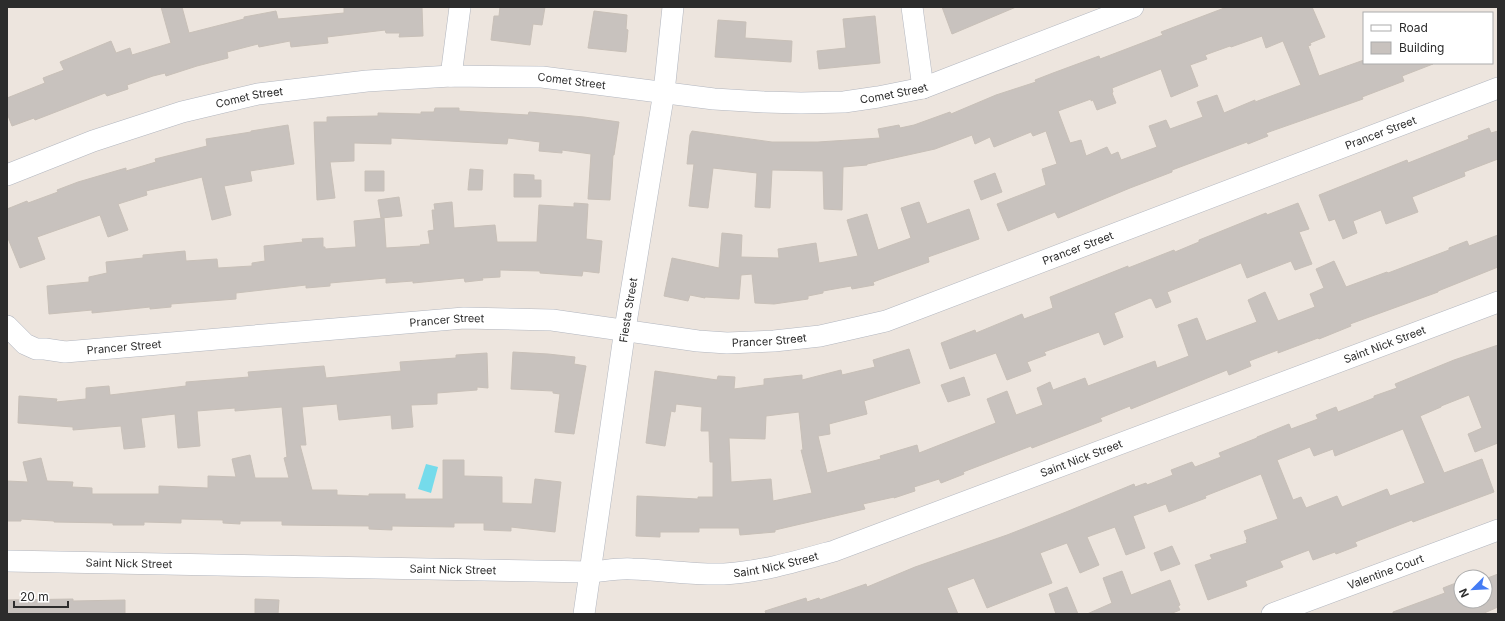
<svg xmlns="http://www.w3.org/2000/svg" width="1505" height="621" viewBox="0 0 1505 621" font-family="Inter,sans-serif">
	<rect width="100%" height="100%" fill="#ede5de"/>
	<path fill="#75dbeb" d="M426,464L438,467L431,493L418,489Z"/>
	<path fill="#c8c2be" stroke="#c8c0b8" fill-rule="evenodd" d="M161,7H182L189,33L244,19V17L276,11L278,19L344,13V7H422L423,36L399,37L400,33H386L385,30L327,37L328,43L291,47L290,41L259,47L258,44L227,52L228,58L197,66L166,76L165,73L153,76L127,85L128,89L107,96L105,93L35,120L34,118L12,126L7,113V98L45,83L43,78L64,70L60,62L111,41L116,53L130,48L132,55L171,43Z
		M500,7H545L542,25L533,24L530,45L491,40L494,16H499Z
		M942,7H1016L952,34Z
		M1227,7H1312L1325,37L1310,43L1311,45L1308,46L1319,76L1364,60V63L1433,64L1402,76L1404,81L1362,97L1363,99L1266,133L1268,136L1248,144L1247,142L1172,170V172L1130,188L1058,218L1055,212L1008,231L997,204L1046,185L1042,169L1057,164L1046,131L1033,136L1031,132L994,147L990,137L975,144L972,135L935,149L867,164V165L843,167L842,210L824,209L823,171L772,170L770,208L755,207L757,173L713,168L708,208L689,206L694,164H687L690,135L692,131L772,142H818L880,138L878,129L899,125L900,128L914,125L950,112L951,114L996,95L1036,82L1035,80L1053,73L1099,56L1100,59L1163,35L1161,32ZM1262,36L1266,48L1283,41L1301,85L1255,102V100L1224,113L1217,95L1197,102L1203,117L1170,129L1166,120L1149,126L1157,147L1121,160L1118,152L1111,155L1107,147L1086,156L1081,140L1070,143L1058,111L1091,99V101L1093,100L1097,110L1116,103L1112,93L1113,92L1112,88L1161,69L1171,97L1198,86L1190,65L1207,59L1205,55L1230,46L1231,47Z
		M594,11L627,15L626,29L628,30L626,52L588,48Z
		M875,16L880,63L819,69L817,51L846,48L843,19Z
		M718,20L746,22L745,38L792,41L791,62L715,57Z
		M435,108H459V111L528,115L529,112L584,117L619,122L614,155H613L610,200L588,199L591,154L562,150V153L539,151L540,142L508,138L507,144L391,138V144L354,143V161L330,162L335,198L317,200L314,122H327V117L378,116V113L421,114V112H434Z
		M288,125L294,164L250,171L252,181L224,186L231,215L212,220L202,177L146,191L147,195L118,204L128,230L108,237L100,215L37,237L45,259L20,268L7,236V209L27,201L28,203L58,192L57,190L78,182L126,168V171L156,162L155,159L207,146L206,139L251,132V131Z
		M1489,128L1491,133L1498,131V159L1464,172L1465,176L1412,197L1418,212L1386,224L1381,210L1353,221L1357,233L1343,239L1335,219L1329,221L1319,195L1407,160L1408,163L1469,139L1468,136Z
		M470,169L483,170L482,190H468Z
		M365,171H384V191H365Z
		M995,173L1002,192L981,200L974,181Z
		M514,174L534,175V180H541V197H514Z
		M399,197L402,216L381,218L378,200Z
		M452,202L454,228L495,225L497,242H537L539,205L574,207V203L588,204L586,239L602,241L599,273L583,271L582,276L540,273V271L500,270V277L482,278L483,280L465,282L464,278L413,283V281L386,283V278L330,283V286L306,288V285L236,293V299L171,304V307L150,309V307L92,313V310L49,314L47,286L89,282V277L107,273L106,262L143,258V255L185,251L186,261L217,259L218,268L252,266V263L265,261L264,246L303,242L302,239L323,238V247H325V249L356,247L354,221L384,218L386,248L421,246L420,245L430,244L428,231L434,230L432,210H435L434,204Z
		M919,202L927,224L969,209L979,239L928,257L929,262L873,282L874,285L852,289L851,286L823,291V293L808,296V299L774,304L755,303L752,274L741,275L739,299L705,297V298L690,295L688,301L664,296L672,258L719,268L722,233L742,235L741,257L779,258L778,249L816,243L819,263L858,256L847,220L867,214L878,250L911,238L901,208Z
		M1298,203L1309,229L1299,232L1312,264L1295,270L1291,261L1247,278L1241,263L1167,292L1171,302L1156,308L1152,299L1150,298L1114,313L1123,337L1104,345L1099,332L1044,352L1046,355L1027,362L1031,371L1007,380L996,353L950,369L941,343L975,330L976,333L1022,314L1024,319L1053,308L1050,297L1128,266V268L1174,250L1175,252L1199,242V240L1219,232L1266,213L1267,215Z
		M1498,235V267L1438,291V292L1350,324L1351,326L1319,339L1318,338L1278,353V350L1249,361L1251,366L1229,375L1227,370L1131,409L1130,406L1100,418L1102,421L1032,448L1031,446L963,472L964,474L941,483L939,479L914,487L915,491L894,498V497L863,504L865,509L775,530V532L740,535L739,528H699V532H660V537L636,536L637,496L698,499V497H713V462H710L709,431H701L702,407L676,404L675,412L671,411L665,446L646,443L655,371L717,380L718,376L735,377L734,389L764,385V379L802,375V380L841,370L842,375L875,367L873,360L909,349L920,383L864,401L867,414L829,424L830,434L818,436L827,473L881,459L880,456L917,445L919,453L996,423L987,399L1007,391L1016,415L1043,405L1037,388L1050,382L1053,390L1085,378L1088,386L1155,361L1157,368L1189,356L1178,325L1197,318L1206,341L1257,322L1248,300L1265,292L1278,321L1315,307L1310,294L1324,288L1316,269L1334,261L1346,287L1387,272L1388,273L1449,250V248L1467,241L1469,246ZM799,412L803,450H801L812,493L773,501L771,479L731,482L729,438L765,439L766,416Z
		M1498,345V443L1475,452L1468,434L1482,428L1469,395L1441,406V407L1420,416L1444,473L1482,459L1494,492L1413,522L1412,520L1355,542L1357,546L1336,554L1335,552L1313,560L1309,550L1280,561L1283,567L1245,581L1247,586L1208,600L1195,565L1212,559L1210,555L1247,543L1246,540L1247,539L1244,531L1278,519L1261,474L1205,496L1206,498L1169,512L1166,504L1133,516L1145,548L1126,555L1115,527L1087,537L1099,565L1080,573L1067,543L1040,553L1052,583L987,608L974,578L947,588L958,614H766L765,611L806,598L807,602L819,598L820,600L866,584L867,587L915,567L1007,535L1066,512L1134,484L1135,487L1146,483L1147,485L1173,475L1171,470L1192,462L1195,467L1221,457L1219,453L1257,438V437L1289,424L1291,429L1318,419L1316,415L1336,407L1338,412L1374,398V396L1397,388L1395,384L1454,360ZM1403,429L1425,483L1390,496L1387,489L1342,507L1337,496L1306,508L1301,497L1293,500L1277,460L1310,447L1314,456L1333,449L1335,456Z
		M513,352L548,354L575,357L574,364L586,366L574,434L555,432L560,394L553,393V391L511,389Z
		M487,353L488,388L477,387V390L437,393V404L411,405L413,427L392,429L391,415L339,420L337,404L302,407L306,445H300L312,490H337V495L369,496V494H405V499H443V460H464V476L502,477V503L532,504L535,479L561,482L555,532L511,527V531L484,530V523H454V527L392,526V530L369,529V526L282,525V521H240V524L223,523V520L181,519V523L144,522V525H113V523L54,522V521L21,519V521H7V481L28,482L23,462L41,458L47,481L73,482L72,487L92,488V494H159V486L208,488V476L236,477L232,459L250,455L255,478H289L284,458L287,457L282,407L235,411V408L197,411L200,446L178,448L175,414L141,418L145,447L124,449L121,426L73,430V427L18,423L19,396L57,399L56,402L86,399V388L109,386L110,395L186,386V382L249,377L248,372L324,366L326,378L401,371L400,362L456,358V355Z
		M964,377L970,395L948,402L941,385Z
		M1172,546L1180,564L1161,571L1154,553Z
		M1122,571L1131,595L1170,580L1180,605L1178,606L1180,610L1170,614H1087L1112,603L1103,578Z
		M1498,574V607L1482,614H1393V612L1445,593L1443,588L1461,581V601H1485V579Z
		M1067,587L1078,614H1056L1049,594Z
		M73,599V601L125,600V614H7V600Z
		M255,599L279,600L278,614H255Z"/>
	<g fill="none" stroke-linecap="round" stroke-linejoin="round">
		<defs>
			<g id="street">
				<path d="M912,7L923,88"/>
				<path d="M451,76L460,7"/>
				<path id="s1" d="M7,175L93,141L182,112L258,94L367,81L451,76L542,77L714,99L764,102L801,103L844,102L878,97L923,88L1133,7"/>
				<path id="s2" d="M7,326L25,344L36,349H45L65,352L464,318L552,320L698,341L727,343L774,341L820,336L886,321L1498,88"/>
				<path id="s3" d="M7,561L590,572C604,571 618,568 632,569C663,570 693,575 724,574C761,572 798,561 834,551L1498,302"/>
				<path id="s4" d="M584,614L625,329L664,92L673,7"/>
				<path id="s5" d="M1272,614L1498,530"/>
			</g>
		</defs>
		<use href="#street" stroke="#b2b6bf" stroke-width="22"/>
		<use href="#street" stroke="#fff" stroke-width="21"/>
	</g>
	<g text-anchor="middle" stroke-width="4" stroke-linejoin="round" paint-order="stroke">
		<g font-size="11" fill="#2c2c2c" stroke="#fff">
			<text dy="4" stroke="none"><textPath href="#s1" startOffset="579">Comet Street</textPath></text>
			<text dy="4" stroke="none"><textPath href="#s1" startOffset="903">Comet Street</textPath></text>
			<text dy="4" stroke="none"><textPath href="#s1" startOffset="255">Comet Street</textPath></text>
			<text dy="4" stroke="none"><textPath href="#s2" startOffset="1422">Prancer Street</textPath></text>
			<text dy="4" stroke="none"><textPath href="#s2" startOffset="1098">Prancer Street</textPath></text>
			<text dy="4" stroke="none"><textPath href="#s4" startOffset="307">Fiesta Street</textPath></text>
			<text dy="4" stroke="none"><textPath href="#s2" startOffset="450">Prancer Street</textPath></text>
			<text dy="4" stroke="none"><textPath href="#s2" startOffset="774">Prancer Street</textPath></text>
			<text dy="4" stroke="none"><textPath href="#s3" startOffset="1418">Saint Nick Street</textPath></text>
			<text dy="4" stroke="none"><textPath href="#s2" startOffset="126">Prancer Street</textPath></text>
			<text dy="4" stroke="none"><textPath href="#s3" startOffset="1094">Saint Nick Street</textPath></text>
			<text dy="4" stroke="none"><textPath href="#s3" startOffset="122">Saint Nick Street</textPath></text>
			<text dy="4" stroke="none"><textPath href="#s3" startOffset="770">Saint Nick Street</textPath></text>
			<text dy="4" stroke="none"><textPath href="#s3" startOffset="446">Saint Nick Street</textPath></text>
			<text dy="4" stroke="none"><textPath href="#s5" startOffset="121">Valentine Court</textPath></text>
		</g>
	</g>
	<rect width="1505" height="621" fill="none" stroke="#2c2c2c" stroke-width="16"/>
	<rect x="1363" y="12" width="130" height="52" fill="#ffffff" stroke="#ababab"/>
	<rect x="1371" y="25" width="20" height="6" fill="#ffffff" stroke="#ababab"/>
	<text x="1399" y="32" font-size="12" fill="#2c2c2c">Road</text>
	<rect x="1371" y="42" width="20" height="12" fill="#c8c2be" stroke="#ababab"/>
	<text x="1399" y="52" font-size="12" fill="#2c2c2c">Building</text>
	<g transform="translate(1473 589) rotate(246)"><circle r="19" fill="#ffffff" stroke="#ababab"/>
	<path d="M0-3L7 15L0 10L-7 15Z" fill="#447cf4"/>
	<text y="-6" font-size="11" font-weight="bold" text-anchor="middle" fill="#2c2c2c">N</text>
	</g>
	<path d="M14 601v6h54v-6" fill="none" stroke="#2c2c2c" stroke-width="2"/>
	<text x="20" y="601" font-size="12" fill="#2c2c2c" stroke="#ffffff" stroke-width="3" paint-order="stroke">20 m</text>
</svg>
